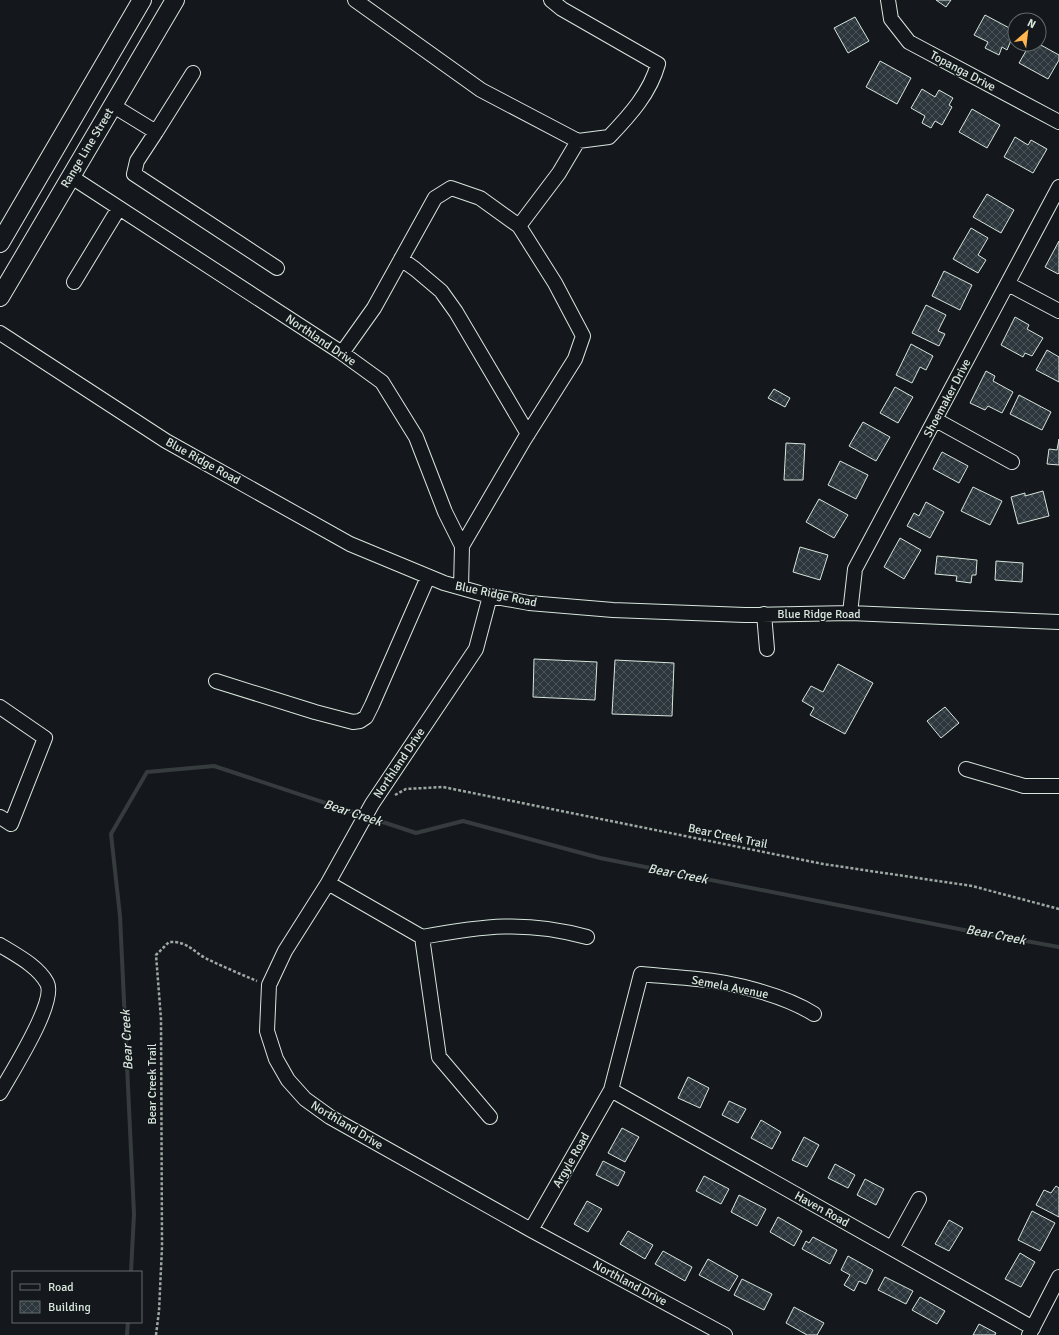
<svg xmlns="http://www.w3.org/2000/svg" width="1059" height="1335" viewBox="0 0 1059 1335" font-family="Signika,sans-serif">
	<defs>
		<pattern id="building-cross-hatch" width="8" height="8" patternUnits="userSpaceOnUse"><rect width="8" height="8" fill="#2c363c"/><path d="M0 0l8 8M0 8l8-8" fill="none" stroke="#4a5358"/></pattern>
	</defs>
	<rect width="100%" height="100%" fill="#14181c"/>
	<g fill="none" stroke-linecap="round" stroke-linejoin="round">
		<path stroke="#363b3e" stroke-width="4" d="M131,1272L134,1214L120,916L111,834L147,772L214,766L416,833L463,821L600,858L964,930L1059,947
			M127,1335L128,1322"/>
	</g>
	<path fill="url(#building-cross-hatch)" stroke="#d8e6dc" d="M936,0H951L946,7Z
		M985,15L1015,31L1007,50L1002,47L999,55L985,48L988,42L974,35Z
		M855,17L869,41L848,53L834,28Z
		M1030,44H1039L1059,55V60L1048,79L1019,63Z
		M880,61L911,78L897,104L866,87Z
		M922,89L935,97L939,90L953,98L949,105L952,107L942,125L935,121L931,128L922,123L925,116L911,108Z
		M972,109L1000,125L987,148L959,132Z
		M1015,137L1028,145L1031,140L1047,149L1033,173L1004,157Z
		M987,194L1014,210L1001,233L973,217Z
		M971,228L988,238L978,255L986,260L978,273L953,259Z
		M1059,241V273L1058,274L1045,267Z
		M944,271L972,285L960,310L932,296Z
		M926,305L946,315L938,331L945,334L939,346L912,333Z
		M1015,317L1029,325L1027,329L1043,338L1032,356L1025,353L1023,357L1001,345Z
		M911,344L933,356L926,370L920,367L912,383L896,375Z
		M1047,350L1059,357V382L1036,370Z
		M986,371L995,376L993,381L1013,392L1002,413L988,406L985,410L970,403Z
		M895,387L913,397L898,423L880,413Z
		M774,389L790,398L785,407L768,398Z
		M1019,395L1051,412L1042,430L1010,414Z
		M863,422L890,437L876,461L849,446Z
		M1059,439V465L1047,464L1049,449L1057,450Z
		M786,443L805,444L803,480H784Z
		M942,452L968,466L959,483L933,469Z
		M840,461L868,475L856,499L828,485Z
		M973,487L1002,501L990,525L961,511Z
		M1043,491L1049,516L1018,524L1011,497L1025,493V496Z
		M819,499L848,515L834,538L806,522Z
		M926,502L944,512L930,538L907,526L914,513L919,516Z
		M900,538L921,550L904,579L884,567Z
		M800,547L828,555L820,580L793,572Z
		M937,556L977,560L976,575H972L971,583L956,581L957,576L935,574Z
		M996,561L1023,563L1022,582L995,580Z
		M534,659L597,662L595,700L533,697Z
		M615,660L674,663L672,716L612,714Z
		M838,664L873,683L845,734L810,715L814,708L802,701L811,686L823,692Z
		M945,707L959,723L941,738L927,721Z
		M688,1077L709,1088L700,1108L678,1098Z
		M729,1101L746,1109L738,1123L722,1115Z
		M761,1120L781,1132L772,1149L751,1138Z
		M622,1128L639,1137L625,1162L608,1153Z
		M804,1137L819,1145L807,1167L792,1160Z
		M603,1161L625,1172L618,1186L596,1175Z
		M835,1164L855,1175L848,1188L828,1178Z
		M704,1176L729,1189L721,1204L696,1191Z
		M865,1179L884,1189L876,1205L857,1195Z
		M1056,1186L1059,1188V1217L1036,1205L1044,1190L1051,1193Z
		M739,1195L766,1209L757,1226L731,1212Z
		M587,1201L602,1209L588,1232L574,1224Z
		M1032,1211L1055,1223L1040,1251L1018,1240Z
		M778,1217L802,1231L794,1246L770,1232Z
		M949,1220L963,1228L949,1251L935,1244Z
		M628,1231L653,1245L645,1259L620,1244Z
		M813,1237L837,1250L830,1264L802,1249L806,1241L809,1243Z
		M663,1251L692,1267L685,1281L655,1264Z
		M1020,1253L1035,1262L1021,1287L1005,1279Z
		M848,1256L873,1270L866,1284L859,1281L854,1291L844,1285L850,1275L841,1270Z
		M708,1259L738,1276L729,1291L699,1275Z
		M885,1277L913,1291L906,1304L878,1290Z
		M742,1279L772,1294L764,1310L734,1295Z
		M920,1297L945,1311L937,1324L912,1310Z
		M794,1307L824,1323L817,1335H807L786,1323Z
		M979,1324L996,1333L995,1335H973Z"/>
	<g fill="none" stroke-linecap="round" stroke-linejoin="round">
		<defs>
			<path id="minor" d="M355,0L481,90L578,141L559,173L519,226
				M551,0L562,9L658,64C650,93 630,115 609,137L578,141
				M888,0L891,19L909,42L1059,122
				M112,105L156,132L193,73
				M156,132L137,161L134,174L277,268
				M70,176L342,353L382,382L416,437L445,512L462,546L461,588
				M401,259L415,269L441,291L456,312L528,434
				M74,282L119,208
				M1008,284L1059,311
				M0,333L166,441L350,544L444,583L490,596L529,603L613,610L745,615L850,613L1059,622
				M342,353L374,308L435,198L451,188L480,198L519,226L555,283L583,336L575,359L524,440L462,546
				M936,420L1012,462
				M490,596L476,649L372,804L328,883L285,951L269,985L267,1031L276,1059L288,1080L305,1099L330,1117L531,1230L725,1335
				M850,613L855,569L1059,187
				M764,614L767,649
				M216,681L315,712L353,722L360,721L366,717L372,705L428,577
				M0,707L45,738L11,824L0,817
				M966,769L1024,786H1059
				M328,883L422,937C482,926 526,920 587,937
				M422,937L439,1057L490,1117
				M0,945C16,955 38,966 47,983C57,1002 11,1073 0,1093
				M611,1090L1033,1328
				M531,1230L611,1090L641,974C660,976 678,977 697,979C732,982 784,995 814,1014
				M892,1248L919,1199
				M1029,1335L1059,1277"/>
			<path id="major" d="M0,243L142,0
				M0,297L175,0"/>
		</defs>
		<use href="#minor" stroke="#d8e6dc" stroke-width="16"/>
		<use href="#major" stroke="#d8e6dc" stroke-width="20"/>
		<path stroke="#9da8a2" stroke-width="2.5" stroke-dasharray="3 2" stroke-linecap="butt" d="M395,795L406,789L443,787L823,864L972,886L1059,909
			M156,1335L159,1311L162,1247L161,1019L156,955L169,942C186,941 192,950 205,958C222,966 240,974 257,981"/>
		<use href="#minor" stroke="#14181c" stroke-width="14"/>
		<use href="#major" stroke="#14181c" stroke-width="18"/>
	</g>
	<g text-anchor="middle" stroke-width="3" stroke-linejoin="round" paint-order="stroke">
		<g font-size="12" fill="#d8e6dc" stroke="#14181c">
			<text transform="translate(963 71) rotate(28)" y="4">Topanga Drive</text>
			<text transform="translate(87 148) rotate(-59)" y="4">Range Line Street</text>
			<text transform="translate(321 340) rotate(34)" y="4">Northland Drive</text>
			<text transform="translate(947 398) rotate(-62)" y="4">Shoemaker Drive</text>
			<text transform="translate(203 461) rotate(29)" y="4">Blue Ridge Road</text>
			<text transform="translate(496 594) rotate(12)" y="4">Blue Ridge Road</text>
			<text x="819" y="618">Blue Ridge Road</text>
			<text transform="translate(399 763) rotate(-56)" y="4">Northland Drive</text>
			<text transform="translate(728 836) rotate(12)" y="4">Bear Creek Trail</text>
			<text transform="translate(730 987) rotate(11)" y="4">Semela Avenue</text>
			<text transform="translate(152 1084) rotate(-90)" y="4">Bear Creek Trail</text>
			<text transform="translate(347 1125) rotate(31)" y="4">Northland Drive</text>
			<text transform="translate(571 1160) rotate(-60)" y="4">Argyle Road</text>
			<text transform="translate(822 1209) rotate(29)" y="4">Haven Road</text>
			<text transform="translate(630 1283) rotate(28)" y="4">Northland Drive</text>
		</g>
		<g font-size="13" font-style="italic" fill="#d8e6dc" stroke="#14181c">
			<text transform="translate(353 812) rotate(18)" y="5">Bear Creek</text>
			<text transform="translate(678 873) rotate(11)" y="5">Bear Creek</text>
			<text transform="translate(996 934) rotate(11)" y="5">Bear Creek</text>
			<text transform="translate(126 1040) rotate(-93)" y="5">Bear Creek</text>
		</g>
	</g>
	<rect x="12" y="1271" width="130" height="52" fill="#14181c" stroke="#626a69"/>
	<rect x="20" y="1284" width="20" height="6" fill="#14181c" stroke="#626a69"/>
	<text x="48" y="1291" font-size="12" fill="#d8e6dc">Road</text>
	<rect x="20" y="1301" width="20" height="12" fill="url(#building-cross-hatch)" stroke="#626a69"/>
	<text x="48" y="1311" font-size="12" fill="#d8e6dc">Building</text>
	<g transform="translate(1027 32) rotate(28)"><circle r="19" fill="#14181c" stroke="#626a69"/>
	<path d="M0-3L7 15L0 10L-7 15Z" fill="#ffb74d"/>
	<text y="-6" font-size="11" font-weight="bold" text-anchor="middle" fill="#d8e6dc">N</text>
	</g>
</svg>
